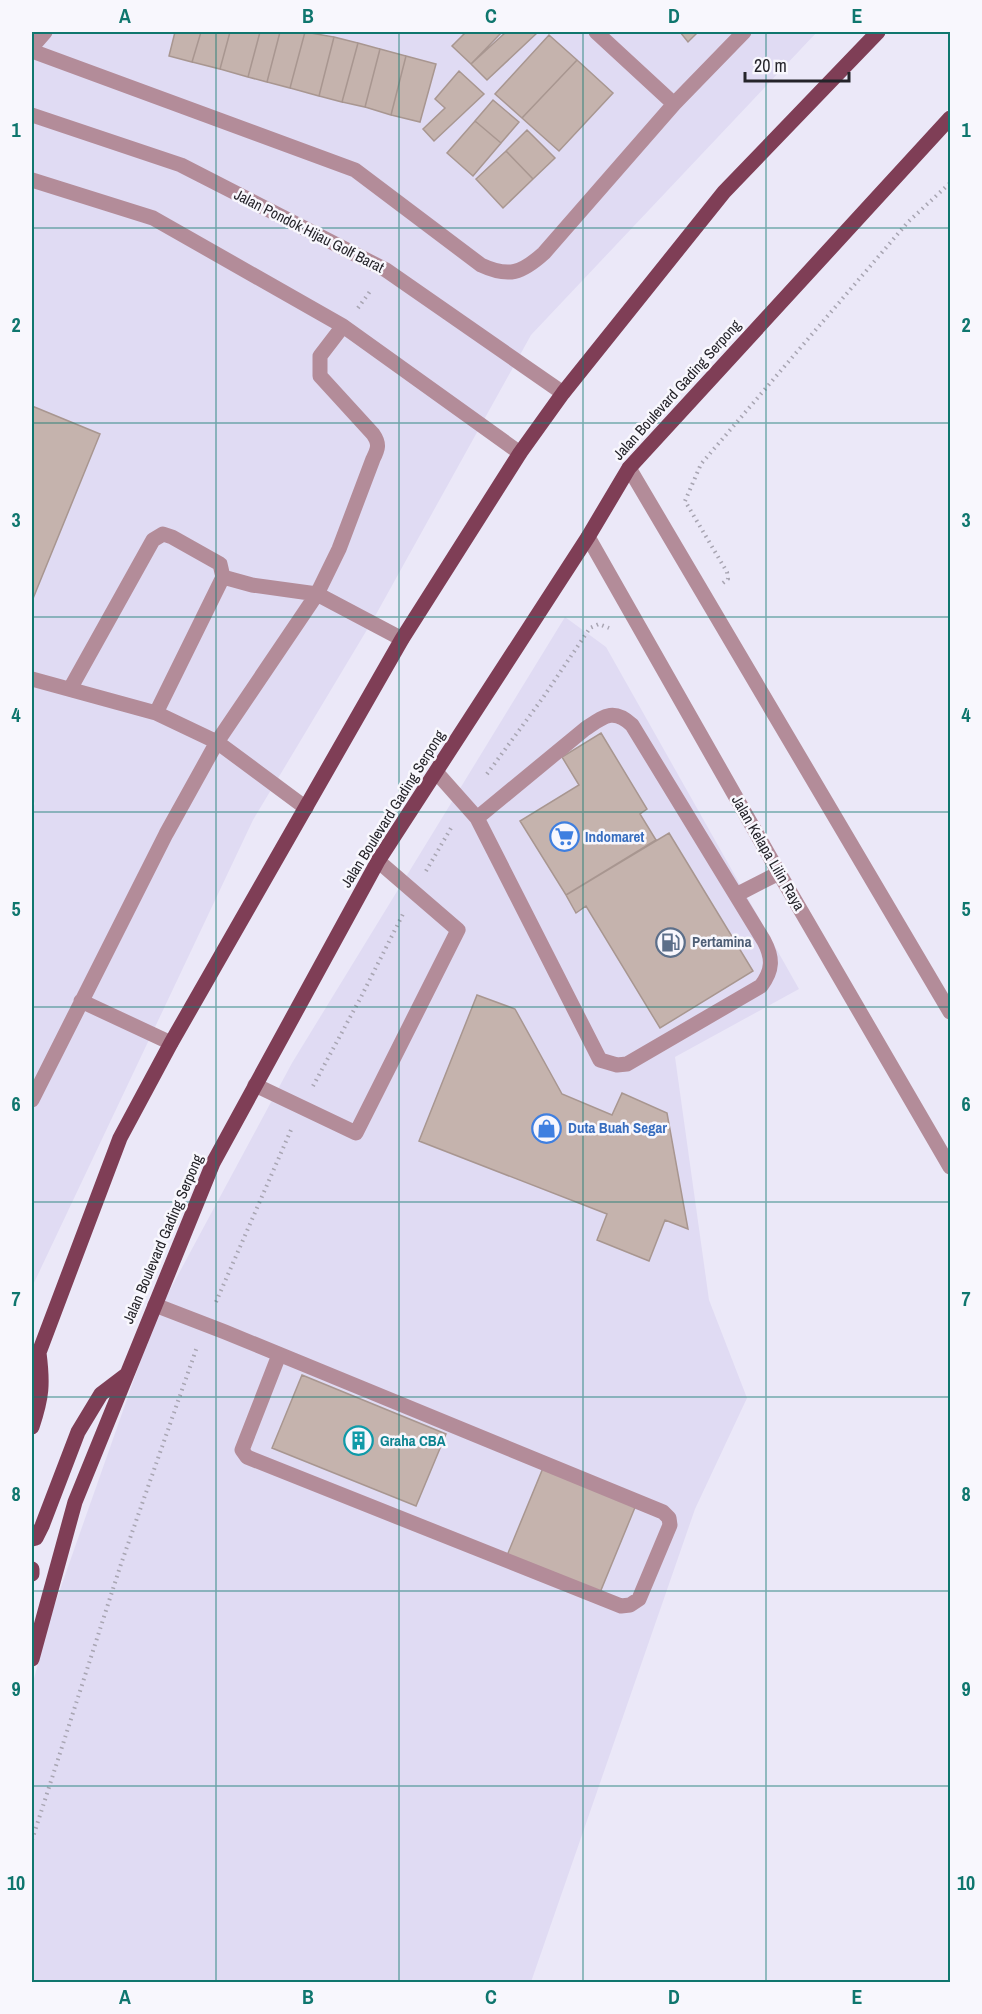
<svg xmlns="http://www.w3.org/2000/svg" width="982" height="2014" viewBox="0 0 982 2014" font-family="'Archivo Narrow',sans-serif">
	<rect width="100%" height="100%" fill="#ebe8f8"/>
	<path fill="#e0dbf3" d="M32,32H817L531,335L374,618L253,820L32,1287V811L35,803L32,801Z
		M565,617L606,647L799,989L675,1057L709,1300L747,1398L695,1509L531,1982H32V1686L50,1618L157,1314L292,1063Z"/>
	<path fill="#c5b3ad" stroke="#a89690" stroke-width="1.5" d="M175,32H201L192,62L169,56Z
		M201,32H230L220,69L192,62Z
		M230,32H260L248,77L220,69Z
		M260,32H280L267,82L248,77Z
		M280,32H305L290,88L267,82Z
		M305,32L334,37L319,96L290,88Z
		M466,32H502L471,64L452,46Z
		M506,32H538L487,80L471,64Z
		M680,32H698L688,42Z
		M549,35L577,60L522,118L495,94Z
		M334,37L358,43L342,102L319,96Z
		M358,43L380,49L365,107L342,102Z
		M380,49L406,56L391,115L365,107Z
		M406,56L436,64L420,122L391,115Z
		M577,60L613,93L559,151L522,118Z
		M459,71L484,94L434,141L423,129L445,108L435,99Z
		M493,100L519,122L501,143L475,121Z
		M475,121L501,143L473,176L447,153Z
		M527,130L555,158L533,179L506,151Z
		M506,151L533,179L503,208L476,179Z
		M32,406L100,434L32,601Z
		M601,733L647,809L640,814L656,840L566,895L520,821L579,785L562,757Z
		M669,833L753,971L660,1028L586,906L576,913L566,895Z
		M477,995L515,1009L562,1094L612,1115L622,1093L667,1113L688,1229L665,1220L649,1261L597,1240L607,1214L419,1141Z
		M302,1375L446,1434L416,1506L272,1448Z
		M543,1468L636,1505L599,1595L506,1558Z"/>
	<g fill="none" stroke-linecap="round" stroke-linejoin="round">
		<path stroke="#a8a5b2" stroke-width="4" stroke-dasharray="1.5 4.5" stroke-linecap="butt" d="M358,308L371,290
			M723,583L728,579L727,572L685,501L701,464L908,222L950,183
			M487,774L542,699L590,628L599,624L609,628
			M426,871L451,828
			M313,1086L361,997L403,914
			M216,1302L291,1130
			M32,1840L121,1564L197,1347"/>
		<path stroke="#b38c99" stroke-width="15" d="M596,32L674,104
			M32,47L45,32
			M32,51L355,170L481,265C509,278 522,273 544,253L674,104L744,32
			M32,115L181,165L386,270L563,393
			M32,180L153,218L343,326L520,453
			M629,468L950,1012
			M588,537L779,873L950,1167
			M223,577L252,585L317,594L402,639
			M32,679L156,713L217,742L306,808
			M70,689L153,540L163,534L172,537L220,564L223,577L156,713
			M437,773L477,818L600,1060L617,1065L627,1064L761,986C773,970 773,958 764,941L632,725C613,707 603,717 585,729L477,818
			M736,895L779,873
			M81,1001L171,1043
			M255,1085L356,1133L458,930L378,861
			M32,1100L166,834L217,742L317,594L339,549L373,459C378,449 380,444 373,434L320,376V356L343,326
			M155,1305L225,1332L663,1512L669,1518L670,1525L639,1599L630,1605L621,1606L247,1457L242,1450L279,1355"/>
		<path stroke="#7f3e56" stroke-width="15" d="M32,1371L120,1138L171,1043L402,639L520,453L563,393L724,192L878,32
			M32,1427C42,1397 43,1384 39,1353
			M32,1539L36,1538L42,1526L78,1432L101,1394L126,1375
			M32,1569V1574
			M32,1659L75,1502L213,1163L378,861L588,537L629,468L950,118"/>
	</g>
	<path fill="none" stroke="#0f766e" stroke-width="1.5" stroke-opacity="0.55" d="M216,32V1982M399,32V1982M583,32V1982M766,32V1982M32,228H950M32,423H950M32,617H950M32,812H950M32,1007H950M32,1202H950M32,1397H950M32,1591H950M32,1786H950"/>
	<defs>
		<symbol id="supermarket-ring" viewBox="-11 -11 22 22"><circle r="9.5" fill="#f8f7fd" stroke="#3f7fe0" stroke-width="1.5"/><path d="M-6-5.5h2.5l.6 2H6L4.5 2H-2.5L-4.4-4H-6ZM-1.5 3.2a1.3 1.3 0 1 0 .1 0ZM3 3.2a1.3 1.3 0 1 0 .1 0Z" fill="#3f7fe0"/></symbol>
		<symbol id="fuel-ring" viewBox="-11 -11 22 22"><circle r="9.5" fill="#f8f7fd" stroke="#5c6f8a" stroke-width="1.5"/><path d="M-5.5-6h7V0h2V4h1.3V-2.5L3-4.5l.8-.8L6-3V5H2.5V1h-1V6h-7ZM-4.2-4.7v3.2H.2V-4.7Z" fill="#5c6f8a"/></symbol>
		<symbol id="shop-ring" viewBox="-11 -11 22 22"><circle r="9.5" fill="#f8f7fd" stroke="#3f7fe0" stroke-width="1.5"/><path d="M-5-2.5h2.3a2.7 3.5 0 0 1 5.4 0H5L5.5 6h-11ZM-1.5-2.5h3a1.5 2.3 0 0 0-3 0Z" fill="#3f7fe0"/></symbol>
		<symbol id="building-ring" viewBox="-11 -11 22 22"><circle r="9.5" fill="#f8f7fd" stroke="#0f9aa8" stroke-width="1.5"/><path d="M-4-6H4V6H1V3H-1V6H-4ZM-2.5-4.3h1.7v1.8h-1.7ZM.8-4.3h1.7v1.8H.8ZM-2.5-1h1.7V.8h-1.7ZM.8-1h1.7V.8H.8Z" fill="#0f9aa8"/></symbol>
	</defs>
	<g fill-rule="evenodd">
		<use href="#supermarket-ring" x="548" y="820" width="33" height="33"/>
		<use href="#fuel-ring" x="654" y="926" width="33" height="33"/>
		<use href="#shop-ring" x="530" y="1112" width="33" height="33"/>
		<use href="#building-ring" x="342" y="1424" width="33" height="33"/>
	</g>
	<g text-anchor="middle" stroke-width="5" stroke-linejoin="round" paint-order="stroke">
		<g font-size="15" fill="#25242a" stroke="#f8f7fd">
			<text transform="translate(309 231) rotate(27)" y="5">Jalan Pondok Hijau Golf Barat</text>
			<text transform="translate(677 390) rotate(-48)" y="5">Jalan Boulevard Gading Serpong</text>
			<text transform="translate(393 809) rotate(-58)" y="5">Jalan Boulevard Gading Serpong</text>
			<text transform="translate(768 853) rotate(60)" y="5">Jalan Kelapa Lilin Raya</text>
			<text transform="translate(163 1239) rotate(-67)" y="5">Jalan Boulevard Gading Serpong</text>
		</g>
		<g font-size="15" font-weight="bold" fill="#366cbe" stroke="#f8f7fd" text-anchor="start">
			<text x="585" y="842">Indomaret</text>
			<text x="568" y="1133">Duta Buah Segar</text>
		</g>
		<g font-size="15" font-weight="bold" fill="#4e5e75" stroke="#f8f7fd" text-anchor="start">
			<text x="692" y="947">Pertamina</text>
		</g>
		<g font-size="15" font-weight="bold" fill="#0d838f" stroke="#f8f7fd" text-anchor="start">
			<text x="380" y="1446">Graha CBA</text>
		</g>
	</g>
	<rect width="982" height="2014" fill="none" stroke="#f8f7fd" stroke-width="66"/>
	<path d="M745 72v9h104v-9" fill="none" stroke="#25242a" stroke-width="3"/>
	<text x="754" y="72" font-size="18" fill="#25242a" stroke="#f8f7fd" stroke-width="4.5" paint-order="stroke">20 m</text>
	<rect x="33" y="33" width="916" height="1948" fill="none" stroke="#0f766e" stroke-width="2"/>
	<g font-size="20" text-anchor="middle" font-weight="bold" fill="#0f766e">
		<text x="125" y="23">A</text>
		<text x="308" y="23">B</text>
		<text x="491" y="23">C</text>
		<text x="674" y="23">D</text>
		<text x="857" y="23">E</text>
		<text x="16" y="137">1</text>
		<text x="966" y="137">1</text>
		<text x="16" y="332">2</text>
		<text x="966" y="332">2</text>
		<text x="16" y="527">3</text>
		<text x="966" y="527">3</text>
		<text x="16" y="722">4</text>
		<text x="966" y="722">4</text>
		<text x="16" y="916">5</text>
		<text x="966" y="916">5</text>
		<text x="16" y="1111">6</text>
		<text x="966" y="1111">6</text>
		<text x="16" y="1306">7</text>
		<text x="966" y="1306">7</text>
		<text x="16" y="1501">8</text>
		<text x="966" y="1501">8</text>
		<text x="16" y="1696">9</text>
		<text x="966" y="1696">9</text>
		<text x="16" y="1890">10</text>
		<text x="966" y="1890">10</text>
		<text x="125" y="2004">A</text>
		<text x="308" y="2004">B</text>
		<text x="491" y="2004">C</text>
		<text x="674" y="2004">D</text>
		<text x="857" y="2004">E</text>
	</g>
</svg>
